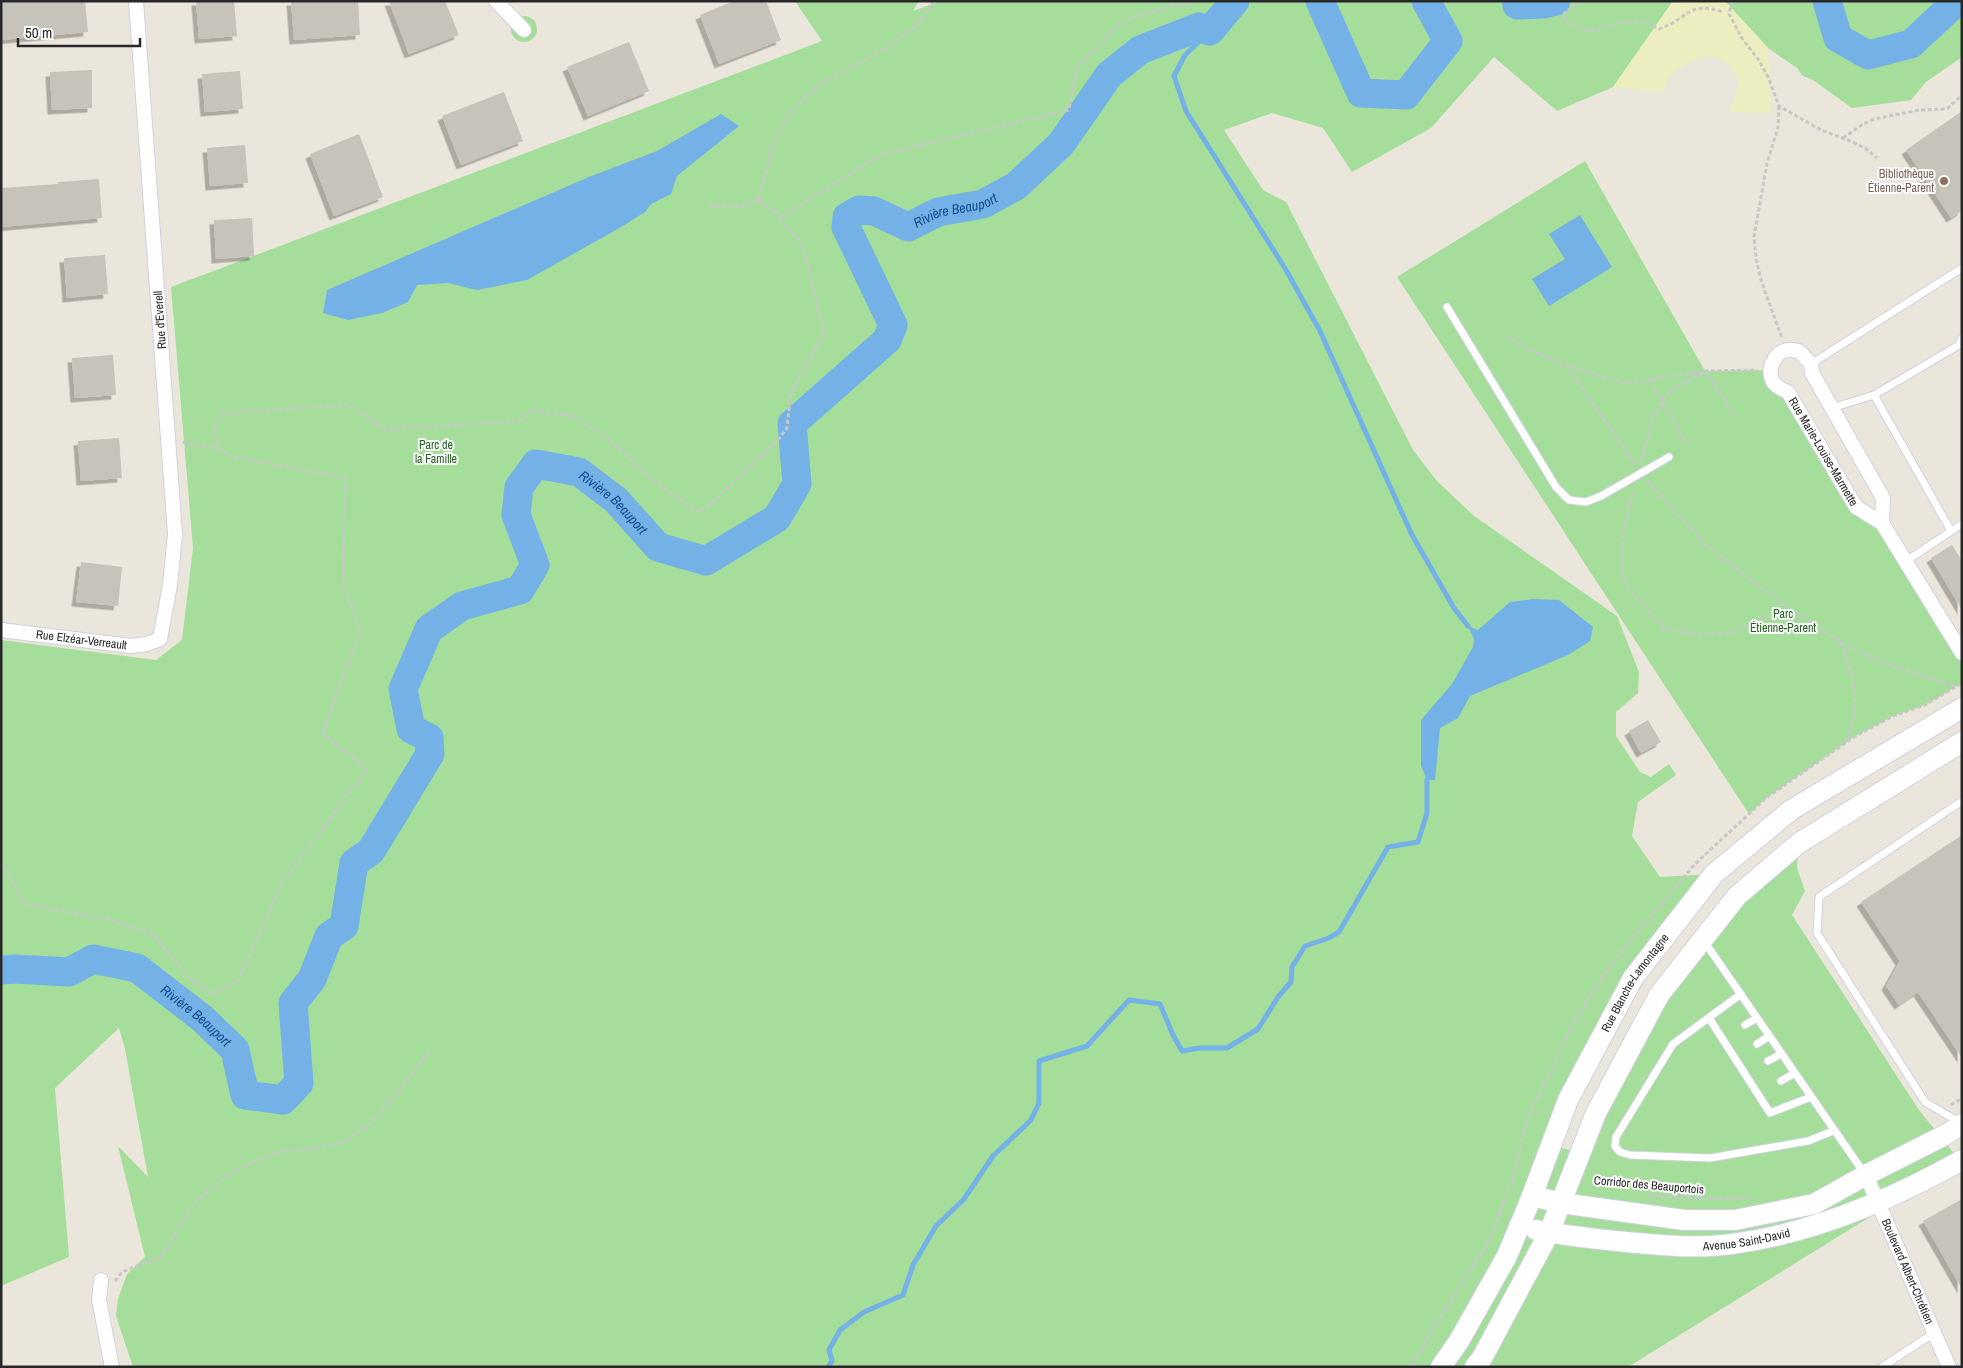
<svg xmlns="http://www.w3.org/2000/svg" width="1963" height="1368" viewBox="0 0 1963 1368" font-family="'Archivo Narrow',sans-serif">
	<defs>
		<filter id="shadow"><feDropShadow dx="-4.5" dy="4.5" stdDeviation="0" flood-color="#0004"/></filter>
	</defs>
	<rect width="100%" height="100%" fill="#eae6db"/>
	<path fill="#a4de9a" d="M795,1H919L913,11L940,1H1673L1613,87L1557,111L1494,57L1431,128L1352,172L1323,128L1272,113L1224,130L1263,190L1286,202L1413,450L1437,481L1474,516L1617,616L1639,672L1638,693L1616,712V736L1640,772L1651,777L1669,764L1676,775L1638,802L1632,836L1660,877L1714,874L1633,978L1551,1145L1581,1153L1659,995L1799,843L1797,868L1805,891L1792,915L1919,1110L1960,1161L1628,1367H133L116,1316L118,1299L127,1274L145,1257L118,1146L148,1177L125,1049L119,1028L55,1088L69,1257L1,1286V640L156,660L182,640L193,548L171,287L822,41Z
		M1725,1H1962V57L1926,82L1911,100L1852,108L1813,80L1803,76L1797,68L1768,48Z
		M511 29a13 13 0 1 1 26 0a13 13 0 1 1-26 0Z
		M1585,161L1705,371L1770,370L1856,507L1882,523L1962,653V683L1925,705L1893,716L1854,737L1766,798L1749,814L1397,277Z"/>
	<path fill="#eceebf" d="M1673,1H1725L1768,48L1771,113L1729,112L1740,83C1727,56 1709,49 1684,66C1680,68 1674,71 1671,75C1667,79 1665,87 1663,93L1613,87Z"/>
	<path fill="#73b1e7" d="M721,114L739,126L677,176L671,194L651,204L645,212L623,226L527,280L477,290L448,283L417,285L408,302L382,313L348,320L323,313L327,290L589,177L657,151Z
		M1580,215L1612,267L1549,306L1532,279L1565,259L1549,234Z
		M1533,599L1559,600L1593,627L1590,641L1568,655L1470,696L1458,718L1440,728L1435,780H1427L1421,766V720L1452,684L1473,647L1474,639L1468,626L1478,630L1510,602Z"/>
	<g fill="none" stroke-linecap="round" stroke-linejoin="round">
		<path stroke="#73b1e7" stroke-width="5" d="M1210,31L1185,55L1174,76L1186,111L1286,270L1320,331L1412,535L1454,608L1468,626
			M828,1367L832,1361L829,1350L840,1330L864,1312L903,1295L913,1265L936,1226L964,1199L993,1156L1031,1120L1039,1103V1061L1087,1046L1129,1000L1160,1004L1173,1035L1182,1051L1199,1048H1227L1258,1029L1278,997L1291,982L1292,967L1305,946L1329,938L1339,932L1388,847L1418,842L1427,813V780"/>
		<g stroke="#73b1e7" stroke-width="29">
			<path d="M1320,1L1361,93L1406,95L1448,41L1426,1"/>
			<path d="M1516,1L1517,5L1543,4L1556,1"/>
			<path d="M1827,1L1838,38L1868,55L1911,44L1957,1"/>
			<path id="s1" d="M1,970L14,969L69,972L93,959L137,968L203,1019L235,1050L245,1095L283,1100L299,1083L293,1003L312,979L329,936L344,926L354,863L371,851L430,754L429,738L411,729L403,689L429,629L462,606L520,590L535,565L516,515L519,487L536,464L579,472L616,500L658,547L706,561L777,518L797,484L792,424L887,340L893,325L846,227L847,217L859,210L874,211L908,227L938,212L983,204L1016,186L1061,144L1109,75L1140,50L1199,27L1210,31L1235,1"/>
		</g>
	</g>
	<path fill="#c5c3ba" filter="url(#shadow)" d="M1,1H85L88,32L1,40Z
		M196,1H234L237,36L199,39Z
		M291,1H358L360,35L294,40Z
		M389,1H445L459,35L409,54Z
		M734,1H766L781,40L719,64L700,15Z
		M629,42L649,91L588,116L567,67Z
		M92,70V108L52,110L50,72Z
		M240,71L243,109L205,112L202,74Z
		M504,92L523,141L461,165L442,116Z
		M1962,111V211L1951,218L1906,150Z
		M359,134L383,197L334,216L310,154Z
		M245,145L248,183L210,186L207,148Z
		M99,179L102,218L1,227V188L58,184V182Z
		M252,218L254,256L216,259L214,220Z
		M105,255L108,294L67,298L64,258Z
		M113,355L116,395L75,398L72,358Z
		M119,438L122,478L81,481L78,441Z
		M1952,545L1962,561V610L1931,558Z
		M81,562L122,567L118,606L76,602Z
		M1648,720L1661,742L1641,753L1629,731Z
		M1962,835V1058L1918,992L1899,1005L1886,986L1900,961L1861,902Z
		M1962,1199V1289L1923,1221Z"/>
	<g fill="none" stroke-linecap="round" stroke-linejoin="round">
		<defs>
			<path id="lane" d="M1447,307L1556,487L1569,500L1586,502L1601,496L1669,457
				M1811,364L1962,268
				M1874,395L1959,345L1962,338
				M1832,408L1874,395L1951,531
				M1906,561L1962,524
				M1704,941L1864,1173
				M1741,994L1673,1044L1616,1137L1615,1146L1620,1152L1630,1155L1710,1158L1808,1141L1833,1131
				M1709,1018L1770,1113L1811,1097
				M1745,1025L1757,1018
				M1757,1044L1769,1036
				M1768,1061L1781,1054
				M1781,1081L1795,1073
				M1959,1122L1925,1102L1817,933L1819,897L1962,801
				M1882,1367L1934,1333"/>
			<g id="street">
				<path d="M496,1L524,30"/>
				<path id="s2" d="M1882,523L1883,498L1812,373L1811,364L1799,351C1796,351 1790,349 1787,350C1773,353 1766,371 1774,383C1778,388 1783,390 1788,392L1856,507L1882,523L1962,653"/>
				<path id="s3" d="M1,630L131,646L147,644L160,639L170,585L175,534L136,1"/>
				<path id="s4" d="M1866,1175L1949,1367"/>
				<path d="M101,1280L99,1300L112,1367"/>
			</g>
			<g id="secondary">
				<path d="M1532,1196L1561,1203L1684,1220H1735L1814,1204L1866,1175L1947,1134L1962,1124"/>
				<path id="s5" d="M1536,1230C1566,1236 1596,1239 1627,1242C1662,1245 1697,1249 1732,1244C1814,1233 1891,1200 1962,1160"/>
				<path id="s6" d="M1441,1367L1459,1341L1507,1256L1532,1196L1568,1100L1633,978L1714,874L1791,810L1962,708"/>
				<path d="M1475,1367L1482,1358L1549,1233L1596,1113L1659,995L1737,896L1799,843L1962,742"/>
			</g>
		</defs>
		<use href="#lane" stroke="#d0d0e0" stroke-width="9"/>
		<use href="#street" stroke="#d0d0e0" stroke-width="16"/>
		<use href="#secondary" stroke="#d0d0e0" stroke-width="22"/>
		<path stroke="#c7c7c7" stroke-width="3" stroke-dasharray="4 2.5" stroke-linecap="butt" d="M1583,1L1563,14L1564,20L1574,27L1594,31L1621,22H1645L1659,29C1687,20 1688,0 1723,12
			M1732,1L1729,14L1743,40L1758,59L1768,77L1779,106L1821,130L1850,141L1865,148L1877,158
			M1779,106L1778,128L1767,163L1754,237L1756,259L1761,280L1782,338
			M1843,138L1863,124L1875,119L1919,110L1947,109L1962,95
			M758,200L782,216
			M709,206H745L758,200L775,141L788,115L816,87L888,47L917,25L933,1
			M1507,336L1528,349L1566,365L1624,383L1706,371L1757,370
			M1566,365L1635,464
			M1650,380L1687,445
			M183,442L219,449
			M1641,461L1654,415L1668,392L1706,371L1734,416
			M1647,481L1706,545L1792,611L1846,645L1885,664L1956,686
			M1633,491L1622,538V573L1628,588L1665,629L1694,634H1730L1751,623L1768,616L1791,611
			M1840,642C1854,674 1862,711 1844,744
			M1,865H4L25,905L108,919L153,934L187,976L212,994L238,981L283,881L367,769L322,733L361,630L343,586L345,478L230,456L219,449L214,425L225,413L349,405L387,430L519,421L532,410L574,416L609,439L650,478L698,512L715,500L777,441L787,428L791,392L824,334L803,245L781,221L782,216L883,154L1069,110L1076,69L1121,22L1166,7L1189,4L1194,1
			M1951,1105L1962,1098
			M1648,1195C1683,1198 1717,1200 1752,1197
			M115,1281L122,1272L161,1256L193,1204L224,1178L246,1165L277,1152L317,1148L345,1141L372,1122L431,1050
			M1410,1367L1491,1237L1515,1172L1526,1121L1576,1018L1614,960L1695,864L1766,798L1854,737L1893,716L1925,705L1962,683"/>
		<use href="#lane" stroke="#fff" stroke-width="7"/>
		<use href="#street" stroke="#fff" stroke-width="14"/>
		<use href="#secondary" stroke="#fff" stroke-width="20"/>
	</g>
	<circle fill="#8d6e63" stroke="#fff" stroke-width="2" cx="1944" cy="181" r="5"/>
	<g text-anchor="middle" stroke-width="4" stroke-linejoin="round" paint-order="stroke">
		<g font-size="12" fill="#785e54" stroke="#fff" text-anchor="end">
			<text x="1934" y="178">Bibliothèque<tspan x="1934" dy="14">Étienne-Parent</tspan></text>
		</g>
		<g font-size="12" fill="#282828" stroke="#fff">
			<text transform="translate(160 320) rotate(-94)" y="4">Rue d'Everell</text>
			<text dy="4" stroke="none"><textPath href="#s2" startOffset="335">Rue Marie-Louise-Marmette</textPath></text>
			<text dy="4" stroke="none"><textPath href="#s3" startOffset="81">Rue Elzéar-Verreault</textPath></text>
			<text dy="4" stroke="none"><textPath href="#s6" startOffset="432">Rue Blanche-Lamontagne</textPath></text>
			<text transform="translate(1649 1185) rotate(5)" y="4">Corridor des Beauportois</text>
			<text dy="4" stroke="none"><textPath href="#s5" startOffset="212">Avenue Saint-David</textPath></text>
			<text dy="4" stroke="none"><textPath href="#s4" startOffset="105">Boulevard Albert-Chrétien</textPath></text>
		</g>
		<g font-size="12" fill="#1e601e" stroke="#fff">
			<text x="436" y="449">Parc de<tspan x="436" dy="14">la Famille</tspan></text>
			<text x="1783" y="618">Parc<tspan x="1783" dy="14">Étienne-Parent</tspan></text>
		</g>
		<g font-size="14" font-style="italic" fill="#154d8f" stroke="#fff">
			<text dy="5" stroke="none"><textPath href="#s1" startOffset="1896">Rivière Beauport</textPath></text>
			<text dy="5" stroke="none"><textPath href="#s1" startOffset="1221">Rivière Beauport</textPath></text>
			<text dy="5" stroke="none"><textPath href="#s1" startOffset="216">Rivière Beauport</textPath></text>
		</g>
	</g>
	<rect width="1963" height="1368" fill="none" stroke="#282828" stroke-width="5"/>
	<path d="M18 38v8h122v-8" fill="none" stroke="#282828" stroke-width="2.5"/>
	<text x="25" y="38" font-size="15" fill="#282828" stroke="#ffffff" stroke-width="4" paint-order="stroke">50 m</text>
</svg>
